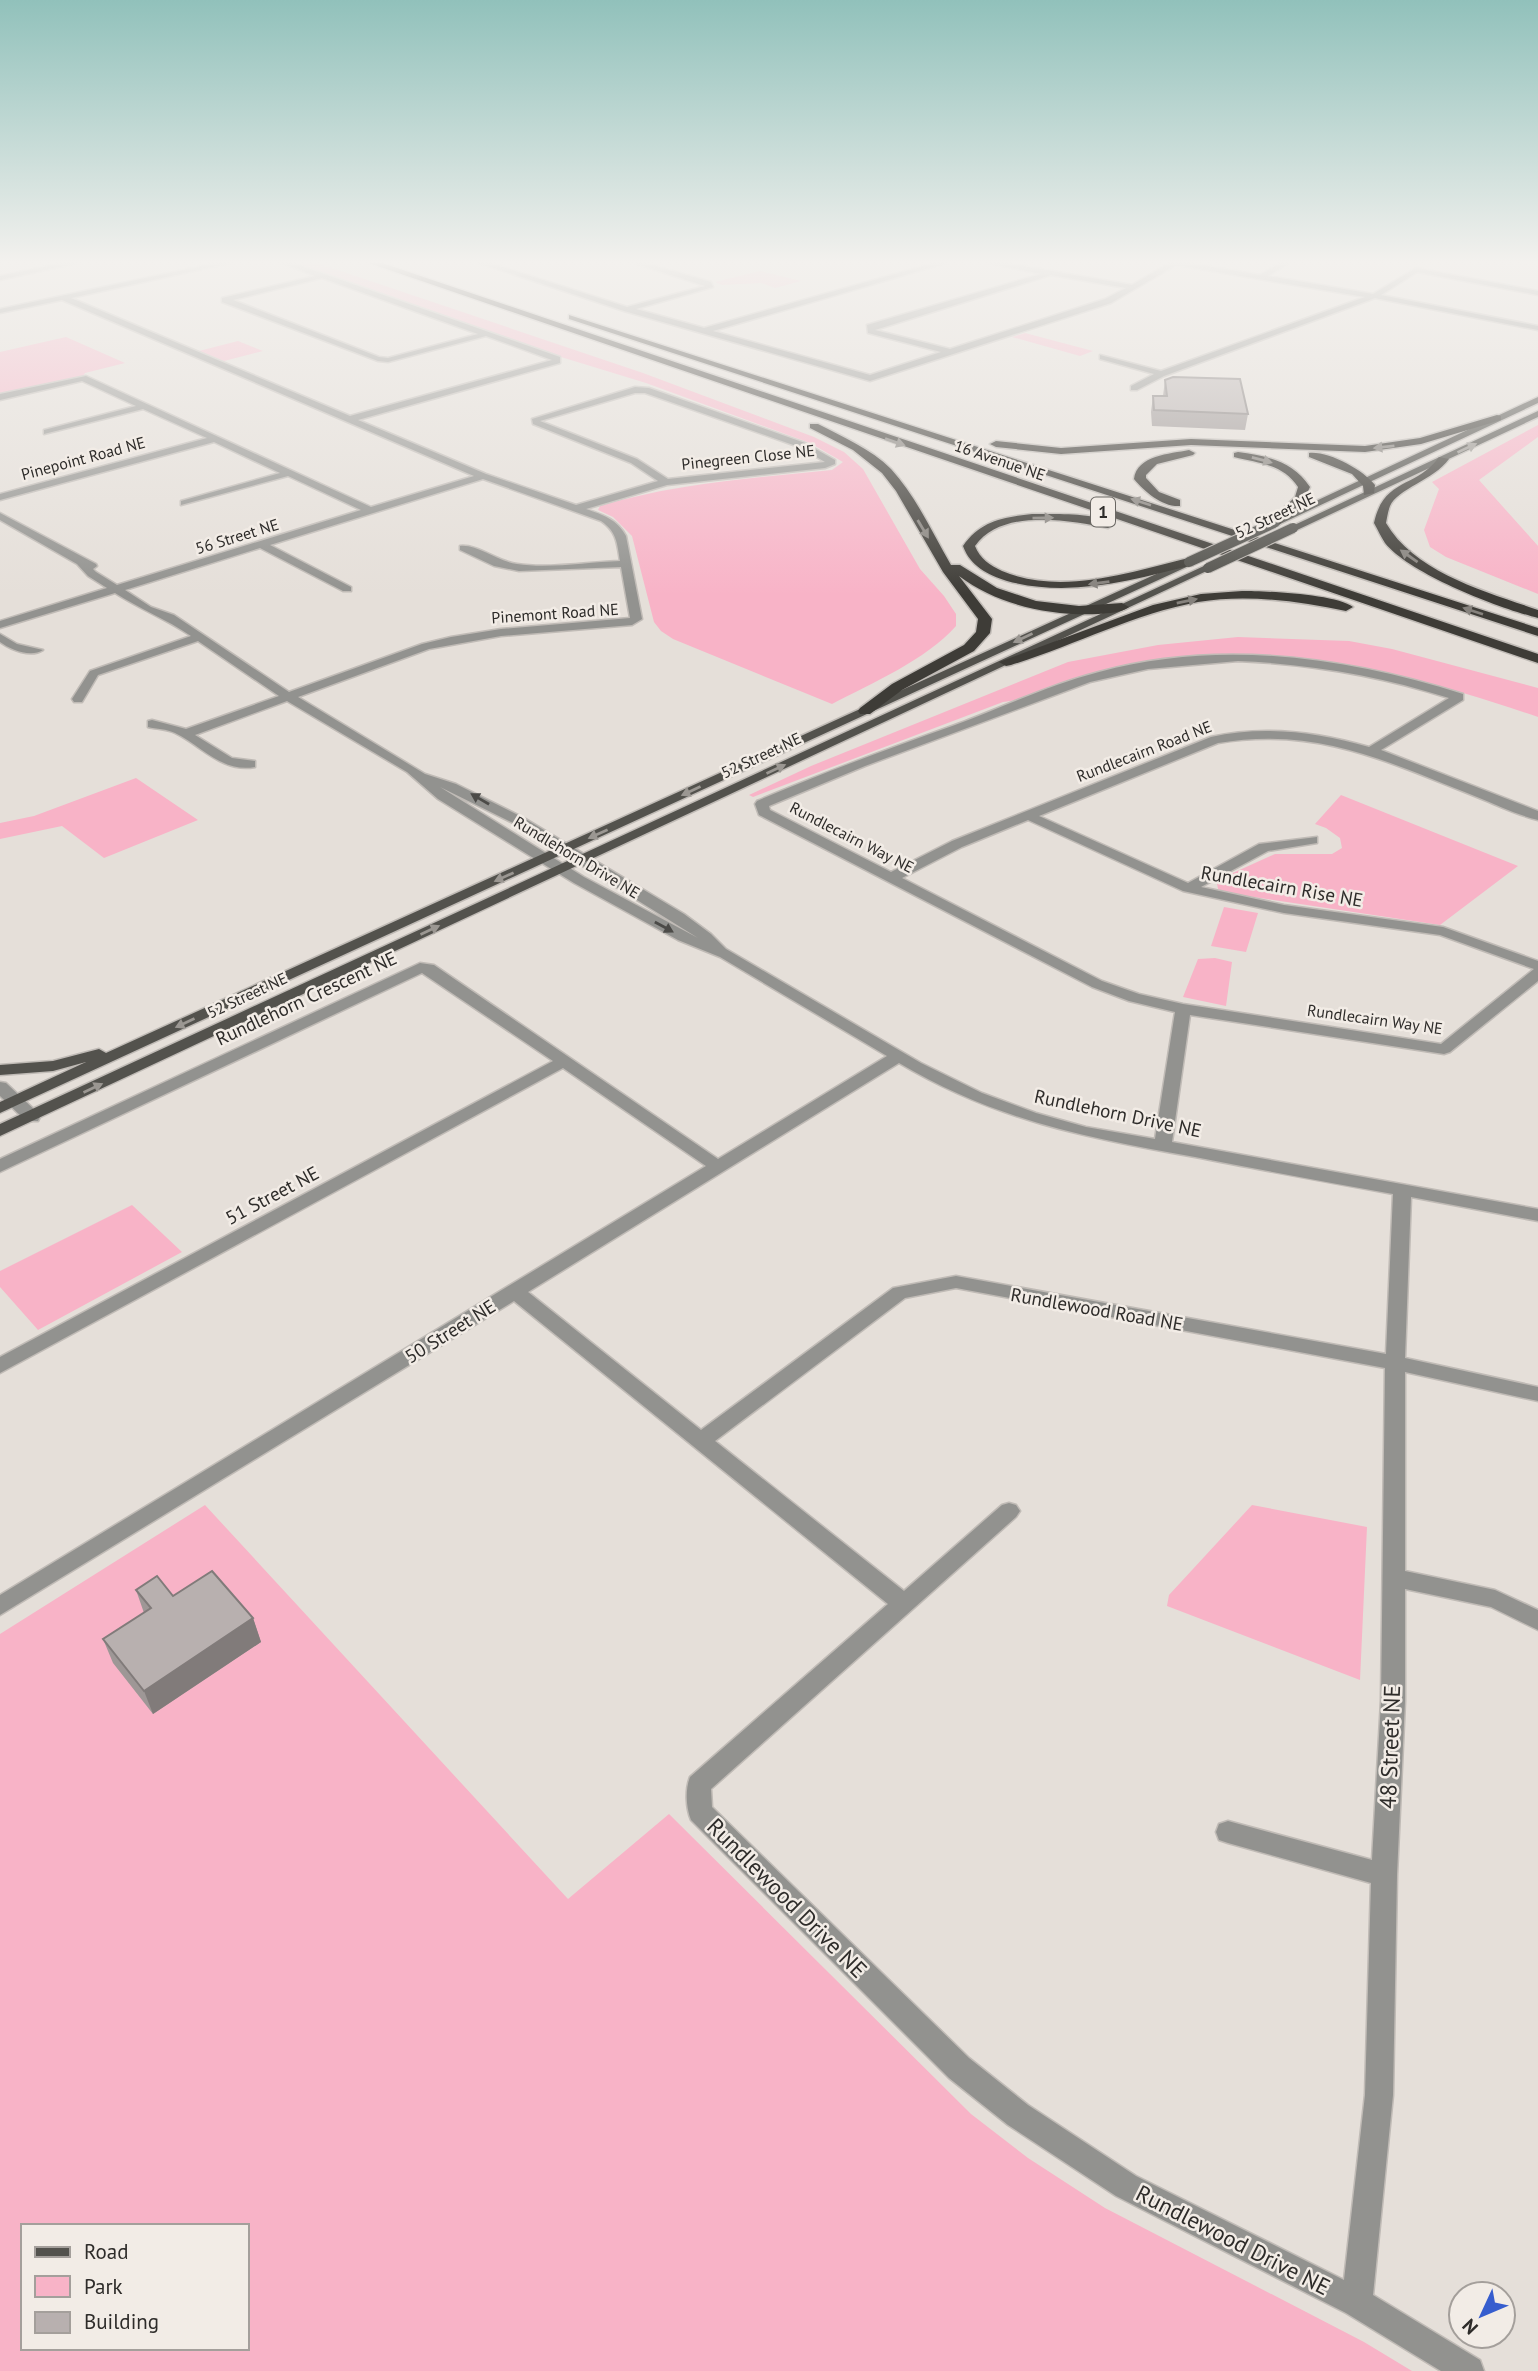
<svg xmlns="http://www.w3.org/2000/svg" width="1538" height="2371" viewBox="0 0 1538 2371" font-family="'PT Sans',sans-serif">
	<rect width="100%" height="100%" fill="#e5dfd9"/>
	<path fill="#f8b3c7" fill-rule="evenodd" d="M293,263H317L643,373L814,437L844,452L863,469L920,569L944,596L956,614V626C926,660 872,683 832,704L673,639L661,631L654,622L632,536L613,517L598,510L600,506C676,483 753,478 832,470L843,462L810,443L646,383L561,357Z
		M760,271L801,281L775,288L761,283L722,285L715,282Z
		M1025,333L1093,351L1080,356L1012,337Z
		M66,337L125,363L85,373L83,376L0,394V352Z
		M238,341L263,351L224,361L199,351Z
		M1538,425V437L1479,480L1538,546V594L1446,557L1430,547L1424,530L1439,489L1432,482Z
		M1238,637L1349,641L1392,649L1538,688V717C1413,674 1281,640 1147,661C1124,665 1101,670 1079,677C1054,686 1029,699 1003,702L753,797L749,795L811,766L1068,662L1158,645Z
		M136,778L198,820L104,858L62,826L0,839V823L34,816Z
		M1341,795L1518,866L1440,925L1227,893L1218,889L1217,883L1222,878L1275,854H1332L1342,848L1340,838L1326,828L1315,824Z
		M1224,907L1258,913L1246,952L1211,946Z
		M1215,958L1232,962L1226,1006L1183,997L1198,959Z
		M132,1205L182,1252L38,1330L0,1287V1271Z
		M205,1505L568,1899L669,1814L971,2114L1028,2158L1105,2208L1364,2342L1412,2371H0V1634ZM23,2226H247V2348H23Z
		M1252,1505L1367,1527L1360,1680L1167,1606L1169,1595Z"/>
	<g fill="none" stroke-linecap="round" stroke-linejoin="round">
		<defs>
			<path id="minor" d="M62,263H77L0,280V276Z
				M216,263H230L71,298L350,416L552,360L486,336L388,362L378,361L222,302V298L315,276L283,263H293L560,357V363L358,420L486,474L576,505L658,481L631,463L533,424L532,419L635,387L649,388L805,443L835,460V464L825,468L667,485L586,509C603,515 617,519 626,536L642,619L632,625L501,636L429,649L298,697L425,774L456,784L524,818L684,914L711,934L726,949L921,1063L982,1093L1036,1113L1086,1127L1155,1139L1175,1012L1129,1001L1092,987L759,815L755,804L757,801C822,773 888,749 955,725C1003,707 1049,685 1099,672C1220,639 1346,657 1463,694V700L1381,750L1538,811V820C1517,815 1497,805 1477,797C1388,762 1317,726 1218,743L1039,816L1188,883L1259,844L1317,837V843L1268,851L1201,887L1284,905L1443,927L1538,961V981L1450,1052L1444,1054L1190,1015L1172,1142L1538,1209V1221L1411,1197L1405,1358L1538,1387V1401L1405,1372V1571L1495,1590L1538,1610V1630L1491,1607L1405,1589V1701L1397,1875L1393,2095L1373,2295L1480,2360L1484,2371H1441L1346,2313L1116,2196L1008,2125L949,2078L691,1820C686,1808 685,1790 690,1777L888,1604L514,1301L0,1615V1595L706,1166L563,1068L0,1373V1357L553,1061L422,973L0,1172V1159L420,963L434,965L718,1159L887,1056L720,957L678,940L574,883L438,799L407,772L287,701L195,735L232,758L255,761V767C222,773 202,746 175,733C167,729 156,729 148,727V721L152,720L186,729L279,696L198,641L98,675L82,702H74L72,699L90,671L191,636C166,619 140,609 115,593L0,628V621L107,588L88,576L77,564L0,520V513L96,564L97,566L93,569L96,572L117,585L361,510L288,476L181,505V501L280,473L214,442L0,500V494L207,438L143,409L44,434V430L136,406L82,381L0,400V394L86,376L371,507L474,476L62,300L0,313V309ZM322,278L478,334L388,358L379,357L233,300ZM635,393H645L799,447L825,462L668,479L637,459L540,421ZM483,479L601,521C617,532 617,543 620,561C587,562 549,569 517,564C498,562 478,544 460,546V550L494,566L519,571L621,567L630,618L501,629L451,637L422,644L289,692L174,615L151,607L125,590L260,548L343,591H351V587L270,545ZM1238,661C1311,664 1380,676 1449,698L1369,747C1318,732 1263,725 1211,737L952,841L891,872L770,810L769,806L865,766L1090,682L1148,669ZM440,787L515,824L698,938L584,877ZM1028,820L1183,891L1284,913L1440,935L1534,969L1441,1044L1183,1004L1139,994L1102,981L902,878L962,847ZM899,1063C995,1120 1087,1138 1195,1157C1261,1170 1327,1182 1393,1194L1386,1354L956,1276L893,1288L701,1430L528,1292ZM956,1288L1385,1368L1381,1701L1372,1860L1228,1821L1219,1824L1216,1832L1219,1840L1228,1843L1371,1883L1365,2095L1344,2280L1136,2176L1028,2105L969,2058L712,1807L711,1789L1016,1517L1020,1511L1016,1505L1009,1503L1002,1505L904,1591L715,1441L905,1298Z
				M479,263H490L627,307L705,286L634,263H645L711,282L713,287L636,309L704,328L934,263H946L713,331L870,375L941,352L868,333L867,325L1041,274L989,263H1006L1132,285L1169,263H1189L1260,275L1280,263H1289L1268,276L1373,294L1416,268L1538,291V295L1417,272L1381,295L1538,326V330L1375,298L1164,376L1137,390H1131V386L1154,374L1100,359V355L1161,371L1365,297L1176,265L1111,303L870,381L624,311ZM1051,275L1126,288L1105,299L950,349L875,330Z
				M0,634L17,644L43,650C31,658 11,650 0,642Z
				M0,1082L6,1083L38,1113L40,1117L38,1121H26L0,1096Z"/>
			<path id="major" d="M1538,397V403L1278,525L1269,523Z
				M1538,411V417L1297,530L1288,528Z
				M1189,559L1193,560V564L0,1113V1102L86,1062L53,1071L0,1075V1065L53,1061L99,1049L106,1053Z
				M1204,566L1213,568L0,1136V1124Z"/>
			<path id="highway" d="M369,263H382L1538,654V663Z
				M569,315L1538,628V636L569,319Z
				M1497,415L1501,416V420L1421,444L1365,452L1191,445L1061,454L996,447L990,444L996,441L1061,448L1191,439L1365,446L1420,438Z
				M810,424H818C843,437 871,449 891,469C916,496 933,534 951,565H960L997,588L1036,601L1079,606L1122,603L1129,607C1121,613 1108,613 1098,614C1049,616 998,605 959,576L992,619L990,633L974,651L902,690L870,714H860L858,711L860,708L892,684L964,645L976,632L978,619L943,572L896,491L882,473L853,450L810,428Z
				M1189,450L1195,453L1193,455L1157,464L1146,475V478L1159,492L1180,500V506C1162,507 1145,492 1134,479C1137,455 1170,454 1189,450Z
				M1238,452C1267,456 1293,461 1310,487L1304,500L1278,526L1268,523L1295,497L1298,487C1283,464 1258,463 1234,457V453Z
				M1309,453C1329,451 1363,470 1375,485L1374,493L1364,495L1363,486L1352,474L1309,457Z
				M1439,457L1449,459C1434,480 1397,489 1390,506C1388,511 1387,518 1386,523C1415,573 1487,592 1538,610V618C1498,608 1410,574 1385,543C1381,537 1378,530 1374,523C1384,477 1416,489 1439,457Z
				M1032,514C1053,514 1097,512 1114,524L1108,528C1069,520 1002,508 975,546C980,559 990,565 1002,571C1062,596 1130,572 1189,558L1195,562L1193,565C1132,580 1071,598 1007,581C988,575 970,566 963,546C980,521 1003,517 1032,514Z
				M1242,591C1265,591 1336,594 1353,607L1346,611C1297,601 1247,594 1198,602C1133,614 1073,646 1011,665L1006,666L999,662L1153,605L1201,594Z"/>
		</defs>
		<use href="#minor" stroke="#c0bbb6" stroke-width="3"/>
		<use href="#major" stroke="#c0bbb6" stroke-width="3"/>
		<use href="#highway" stroke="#c0bbb6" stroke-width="3"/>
		<use href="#minor" fill="#92928f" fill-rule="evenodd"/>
		<use href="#major" fill="#53524d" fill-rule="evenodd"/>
		<use href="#highway" fill="#3e3c37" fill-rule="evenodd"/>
		<defs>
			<path id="major-bridge" d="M1189,562L1274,523
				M1208,568L1293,528"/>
		</defs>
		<use href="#major-bridge" stroke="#c0bbb6" stroke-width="12" stroke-linecap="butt"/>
		<use href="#major-bridge" stroke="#53524d" stroke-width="10"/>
	</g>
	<path fill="#9e9796" d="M1165,380L1248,414L1245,430L1152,426L1151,412L1153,396H1163Z
		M136,1590L173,1596L253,1618L261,1642L153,1714L113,1663L103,1639L144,1613Z"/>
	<path fill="#817b7a" d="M253,1618L261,1642L153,1714L144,1691Z"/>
	<path fill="#b8b0af" stroke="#817b7a" stroke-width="2" d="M1173,377L1240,379L1248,414L1154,410L1153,396H1167L1165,380Z
		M212,1571L253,1618L144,1691L103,1639L151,1608L136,1590L157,1576L173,1596Z"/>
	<defs><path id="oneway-solid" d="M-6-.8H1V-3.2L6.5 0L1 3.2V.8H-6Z" transform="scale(1.75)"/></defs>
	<g fill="#86827d">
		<use href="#oneway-solid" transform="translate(895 442) rotate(19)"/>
		<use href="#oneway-solid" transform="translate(1384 447) rotate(174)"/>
		<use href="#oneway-solid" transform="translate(1262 460) rotate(15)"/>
		<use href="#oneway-solid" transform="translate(1141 502) rotate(-162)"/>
		<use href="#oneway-solid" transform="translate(1043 518) rotate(-1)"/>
		<use href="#oneway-solid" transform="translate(923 529) rotate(59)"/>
		<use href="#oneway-solid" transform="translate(1409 556) rotate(-145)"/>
		<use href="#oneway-solid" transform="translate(1099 583) rotate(172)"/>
		<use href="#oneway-solid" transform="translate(1187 601) rotate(-12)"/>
		<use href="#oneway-solid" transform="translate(1473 611) rotate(-162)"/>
	</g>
	<g fill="#9b9792">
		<use href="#oneway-solid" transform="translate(1467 448) rotate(-25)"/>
		<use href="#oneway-solid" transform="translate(1023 638) rotate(155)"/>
		<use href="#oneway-solid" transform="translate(776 769) rotate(-25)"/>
		<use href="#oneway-solid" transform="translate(691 791) rotate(155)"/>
		<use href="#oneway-solid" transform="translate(598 834) rotate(156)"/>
		<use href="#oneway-solid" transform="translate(504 877) rotate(156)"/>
		<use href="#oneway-solid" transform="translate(430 930) rotate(-25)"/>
		<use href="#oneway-solid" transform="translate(185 1023) rotate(155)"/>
		<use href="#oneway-solid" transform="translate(93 1088) rotate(-25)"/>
	</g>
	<g fill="#4c4b48">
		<use href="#oneway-solid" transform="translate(480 799) rotate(-150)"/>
		<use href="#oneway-solid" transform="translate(664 927) rotate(29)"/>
	</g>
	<linearGradient id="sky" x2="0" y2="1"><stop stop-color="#91c1bb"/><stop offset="0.44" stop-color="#f3f1ee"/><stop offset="1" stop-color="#f3f1ee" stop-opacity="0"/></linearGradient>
	<rect width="1538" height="595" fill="url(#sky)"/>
	<g text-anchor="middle" stroke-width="5" stroke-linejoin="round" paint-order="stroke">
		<g font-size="16" fill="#2e2c2a" stroke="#f2ece6">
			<text transform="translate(748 457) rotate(-6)" y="6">Pinegreen Close NE</text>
			<text transform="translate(83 458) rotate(-15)" y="6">Pinepoint Road NE</text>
			<text transform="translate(1000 460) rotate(19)" y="6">16 Avenue NE</text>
			<text transform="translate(1275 515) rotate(-25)" y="6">52 Street NE</text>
			<text transform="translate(237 536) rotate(-17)" y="6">56 Street NE</text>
			<text transform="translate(555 613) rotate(-4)" y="6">Pinemont Road NE</text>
			<text transform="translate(1144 751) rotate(-21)" y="6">Rundlecairn Road NE</text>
			<text transform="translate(761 755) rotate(-25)" y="6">52 Street NE</text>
			<text transform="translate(852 837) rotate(27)" y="6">Rundlecairn Way NE</text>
			<text transform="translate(577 857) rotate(31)" y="6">Rundlehorn Drive NE</text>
			<text transform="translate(247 995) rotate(-25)" y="6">52 Street NE</text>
			<text transform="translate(1375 1019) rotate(8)" y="6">Rundlecairn Way NE</text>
		</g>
		<rect fill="#f2ece6" stroke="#696662" stroke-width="2" x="1091" y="497.5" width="24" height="29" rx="5"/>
		<g font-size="18" font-weight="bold" fill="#2e2c2a">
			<text x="1103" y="518">1</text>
		</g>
		<g font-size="19" fill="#2e2c2a" stroke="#f2ece6">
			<text transform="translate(1282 886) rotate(10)" y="7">Rundlecairn Rise NE</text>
			<text transform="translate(306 998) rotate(-25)" y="7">Rundlehorn Crescent NE</text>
			<text transform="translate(1118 1113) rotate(12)" y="7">Rundlehorn Drive NE</text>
			<text transform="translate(272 1195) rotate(-28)" y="7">51 Street NE</text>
			<text transform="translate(1097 1309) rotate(10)" y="7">Rundlewood Road NE</text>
			<text transform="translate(450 1331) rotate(-32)" y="7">50 Street NE</text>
		</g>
		<g font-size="23" fill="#2e2c2a" stroke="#f2ece6">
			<text transform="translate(1390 1747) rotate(-88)" y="8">48 Street NE</text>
			<text transform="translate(787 1898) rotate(45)" y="8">Rundlewood Drive NE</text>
			<text transform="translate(1233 2240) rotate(27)" y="8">Rundlewood Drive NE</text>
		</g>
	</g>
	<rect x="21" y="2224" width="228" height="126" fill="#f2ece6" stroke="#a49f9b" stroke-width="2"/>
	<rect x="35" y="2247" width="35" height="10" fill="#53524d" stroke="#a49f9b" stroke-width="2"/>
	<text x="84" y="2259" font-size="21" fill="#2e2c2a">Road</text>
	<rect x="35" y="2276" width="35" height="21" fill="#f8b3c7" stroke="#a49f9b" stroke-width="2"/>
	<text x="84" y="2294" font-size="21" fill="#2e2c2a">Park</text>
	<rect x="35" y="2312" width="35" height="21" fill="#b8b0af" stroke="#a49f9b" stroke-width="2"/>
	<text x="84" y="2329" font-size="21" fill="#2e2c2a">Building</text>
	<g transform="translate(1482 2315) rotate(226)"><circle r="33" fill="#f2ece6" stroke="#a49f9b" stroke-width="2"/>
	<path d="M0-5L12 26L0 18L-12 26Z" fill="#365dce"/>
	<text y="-10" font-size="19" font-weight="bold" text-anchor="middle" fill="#2e2c2a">N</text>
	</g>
</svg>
